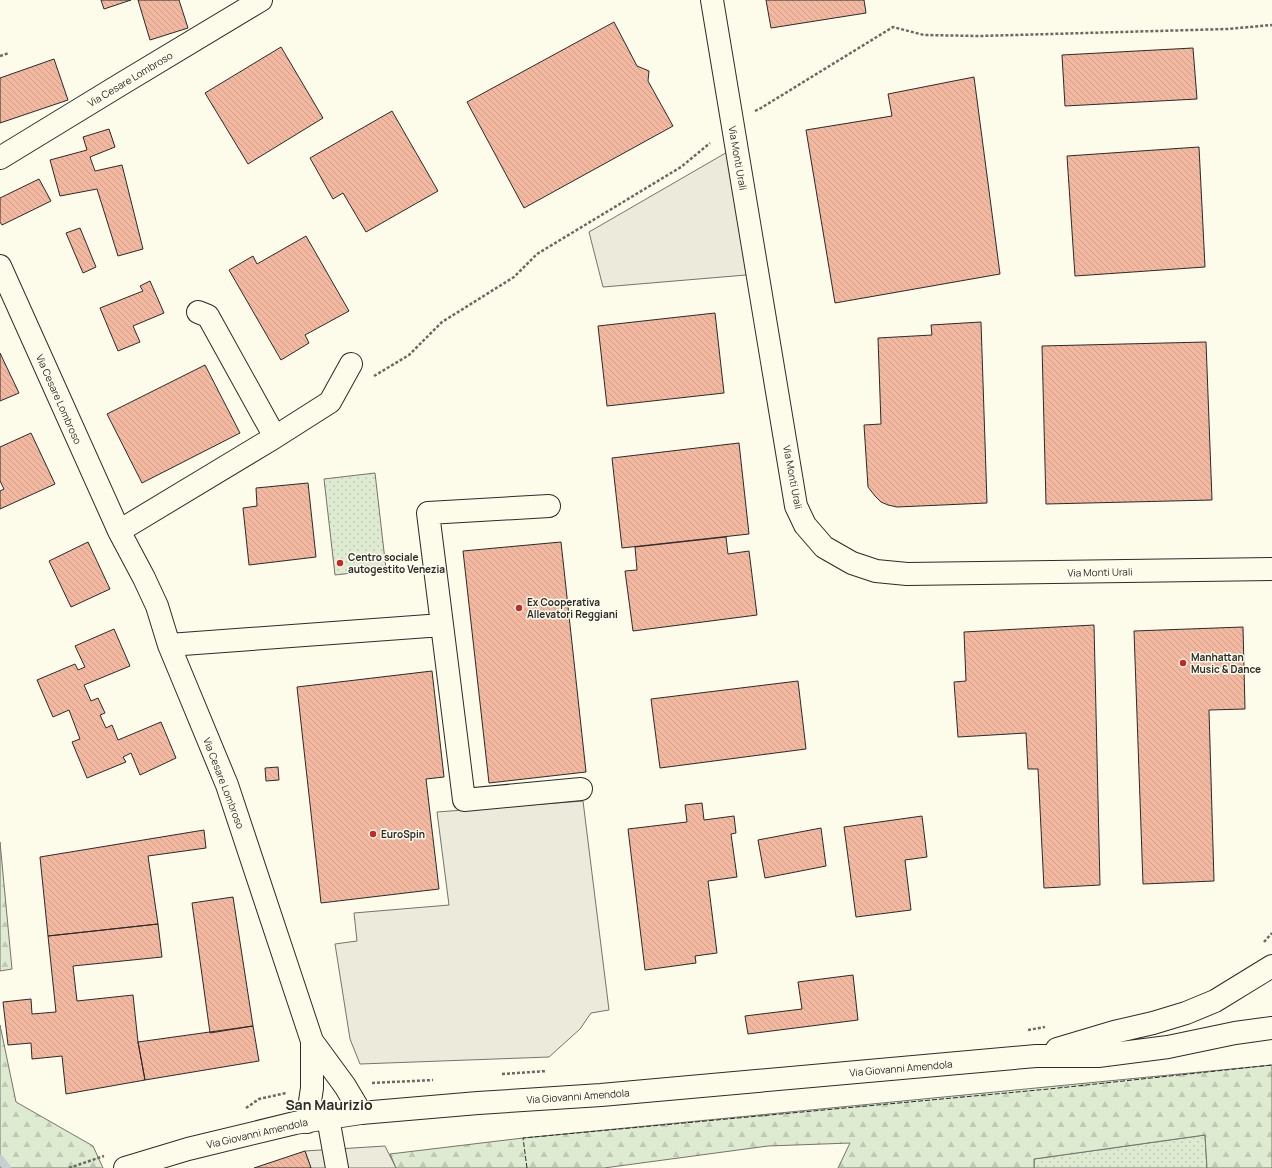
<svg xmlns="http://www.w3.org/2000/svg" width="1272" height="1168" viewBox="0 0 1272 1168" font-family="Manrope,sans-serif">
	<defs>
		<pattern id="green-dots" width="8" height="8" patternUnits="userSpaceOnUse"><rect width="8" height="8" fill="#deebd1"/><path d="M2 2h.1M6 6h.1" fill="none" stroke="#bfcab4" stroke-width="1.8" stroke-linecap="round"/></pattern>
		<pattern id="forest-firs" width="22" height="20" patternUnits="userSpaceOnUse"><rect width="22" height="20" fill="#deebd1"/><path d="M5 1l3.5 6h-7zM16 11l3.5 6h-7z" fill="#bfcab4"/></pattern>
		<pattern id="building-back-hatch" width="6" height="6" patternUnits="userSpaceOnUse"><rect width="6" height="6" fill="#f2b8a0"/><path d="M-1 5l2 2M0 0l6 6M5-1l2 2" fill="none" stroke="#d09e8a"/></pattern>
	</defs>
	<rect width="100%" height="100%" fill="#fdfbea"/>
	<path fill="url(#green-dots)" stroke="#74746e" d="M375,473L386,569L335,575L324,479Z
		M1205,1135L1207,1168H1034V1159Z"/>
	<path fill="url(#forest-firs)" stroke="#74746e" d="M0,842L12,969L0,971Z
		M0,1025L16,1102L93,1146L103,1168H0Z
		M1272,1065V1168H1207L1205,1135L1034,1159V1168H838L850,1143L768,1146L604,1168H396L390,1154L523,1138Z"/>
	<path fill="#eceadb" stroke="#74746e" d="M736,147L758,274L603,287L589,232Z
		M583,801L609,1010L591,1013L580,1029L549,1057L360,1064L350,1039L335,944L357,941L354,913L449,905L437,812Z
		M385,1146L396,1168H311L305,1151Z"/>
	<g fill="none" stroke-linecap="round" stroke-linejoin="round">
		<path stroke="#c7d0d0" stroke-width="8" d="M0,1159L7,1168"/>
	</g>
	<path fill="url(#building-back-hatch)" stroke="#2b2b2b" d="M101,0H131L104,9Z
		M138,0H179L188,28L150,40Z
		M766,0H864L866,13L771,28Z
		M614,22L637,66L649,71L648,81L673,126L524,208L467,102Z
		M281,47L323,118L248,164L205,93Z
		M1193,48L1197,99L1065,106L1062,55Z
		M54,59L68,100L0,123V78Z
		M974,77L1000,274L835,303L806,130L892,116L888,94Z
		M392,111L438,191L366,232L343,193L333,199L310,158Z
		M109,129L115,147L90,157L95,171L122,165L143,249L118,256L97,189L60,196L50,160L87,150L83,137Z
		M1199,147L1205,267L1075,276L1067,156Z
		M39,179L51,201L2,225L0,222V198Z
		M80,228L96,267L83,273L66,233Z
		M306,236L349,311L305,335L309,343L281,360L229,270L253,256L257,264Z
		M150,281L164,313L133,326L140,342L118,351L100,308L143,291L140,286Z
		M715,313L724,393L607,406L598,326Z
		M981,322L987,503L897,507L888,505L881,502L875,496L868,487L864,425L881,424L878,338L932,335L931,325Z
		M1206,342L1212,500L1046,504L1042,346Z
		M0,353L19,393L0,401Z
		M205,365L240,433L142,483L107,414Z
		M31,433L55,484L0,509V491L4,489L0,481V447Z
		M739,443L749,534L622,548L612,458Z
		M308,483L316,557L249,565L243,508L257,506L256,488Z
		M726,537L728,554L749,551L757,615L633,631L625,571L637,570L635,547Z
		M88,542L110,589L71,607L49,561Z
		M561,542L586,772L489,783L463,551Z
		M1094,625L1100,885L1044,888L1038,769H1028L1026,733L958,737L954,682L966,681L964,632Z
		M1243,627L1245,709L1209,710L1214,881L1143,884L1134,631Z
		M114,629L130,666L84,685L91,701L98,698L105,713L100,715L106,728L112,725L118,740L161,722L176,758L140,775L131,753L123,757L126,762L87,778L72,742L80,739L69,710L53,717L37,680L75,664L78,670L85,667L75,646Z
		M432,671L444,777L426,779L439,889L321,903L297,687Z
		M798,681L806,749L660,768L651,699Z
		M278,767L279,780L266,781L265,768Z
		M702,803L704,820L734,816L736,833L731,834L737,877L708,881L717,953L695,956L696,963L645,970L628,829L687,822L685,805Z
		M922,816L927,857L905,860L911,910L856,917L844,827Z
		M821,828L826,866L765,878L758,840Z
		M204,830L206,848L148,856L158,924L48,936L40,857Z
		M233,897L253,1026L210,1033L192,903Z
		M158,924L162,957L73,966L77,1001L133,995L138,1042L145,1080L66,1094L62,1056L32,1059L31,1043L8,1045L3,1002L31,999L32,1014L56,1012L48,936Z
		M853,975L858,1020L748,1034L745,1016L802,1009L798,982Z
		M253,1026L259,1061L145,1080L138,1042Z
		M305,1151L311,1168H254Z"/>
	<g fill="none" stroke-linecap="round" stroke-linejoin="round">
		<defs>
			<path id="minor" d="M712,0L796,506L805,525L824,547L852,563L876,571L907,574L1272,569
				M0,158L123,83L261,0
				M0,266L119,531L144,578L157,606L169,645L227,785L312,1041V1088L307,1122
				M198,312L208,316L275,437
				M549,506L428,513L464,800L581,789
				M119,531L275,437L330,402L351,364
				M169,645L442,625
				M312,1041L345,1086L361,1113
				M328,1118L337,1168"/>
			<path id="major" d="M1057,1049L1114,1032L1153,1023L1186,1013L1215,1001L1272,966
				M125,1168L188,1149L295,1123L361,1113L478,1103L601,1095L1036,1056H1098L1168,1047L1235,1033L1272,1028"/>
		</defs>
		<use href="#minor" stroke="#2b2b2b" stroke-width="24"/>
		<use href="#major" stroke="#2b2b2b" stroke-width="24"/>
		<path stroke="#6a6964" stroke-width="2.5" stroke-dasharray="3 2" stroke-linecap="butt" d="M0,56L9,53
			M755,111L761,108L893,27L924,35L980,36L1227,29L1272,25
			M374,376L409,355L442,322L514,277L537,254L681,167L710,143
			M1264,942L1272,933
			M1028,1030L1045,1027
			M502,1074L547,1071
			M372,1083L433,1080
			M246,1108L259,1099L286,1093
			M69,1168L104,1156"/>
		<use href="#minor" stroke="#fdfbea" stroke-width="22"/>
		<use href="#major" stroke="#fdfbea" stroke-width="22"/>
		<path stroke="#2b2b2b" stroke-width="1" stroke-dasharray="5 2" stroke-linecap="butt" d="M527,1168L523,1138L1049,1089L1272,1065"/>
	</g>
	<g fill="#c62828" stroke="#fdfbea" stroke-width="1.5">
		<circle cx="340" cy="563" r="4"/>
		<circle cx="519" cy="608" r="4"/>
		<circle cx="1183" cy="663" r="4"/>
		<circle cx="373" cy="834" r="4"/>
	</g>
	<g text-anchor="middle" stroke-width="3" stroke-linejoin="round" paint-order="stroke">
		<g font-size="10" fill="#2b2b2b" stroke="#fdfbea">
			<text transform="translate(130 79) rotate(-31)" y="4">Via Cesare Lombroso</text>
			<text transform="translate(738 158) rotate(80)" y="4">Via Monti Urali</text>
			<text transform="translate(59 399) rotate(66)" y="4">Via Cesare Lombroso</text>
			<text transform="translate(793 477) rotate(79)" y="4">Via Monti Urali</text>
			<text transform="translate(1100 572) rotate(-1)" y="4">Via Monti Urali</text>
			<text transform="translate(224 783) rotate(69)" y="4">Via Cesare Lombroso</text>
			<text transform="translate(901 1068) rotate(-5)" y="4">Via Giovanni Amendola</text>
			<text transform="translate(578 1096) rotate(-4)" y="4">Via Giovanni Amendola</text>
			<text transform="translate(257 1133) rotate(-13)" y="4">Via Giovanni Amendola</text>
		</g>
		<g font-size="10" font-weight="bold" fill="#2b2b2b" stroke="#fdfbea" text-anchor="start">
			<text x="348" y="561">Centro sociale<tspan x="348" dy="12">autogestito Venezia</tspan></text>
			<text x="527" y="606">Ex Cooperativa<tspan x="527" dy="12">Allevatori Reggiani</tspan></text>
			<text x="1191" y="661">Manhattan<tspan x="1191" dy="12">Music &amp; Dance</tspan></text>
			<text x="381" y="838">EuroSpin</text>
		</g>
		<g font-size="14" font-weight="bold" fill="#2b2b2b" stroke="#fdfbea">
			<text x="329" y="1110">San Maurizio</text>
		</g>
	</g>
</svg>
